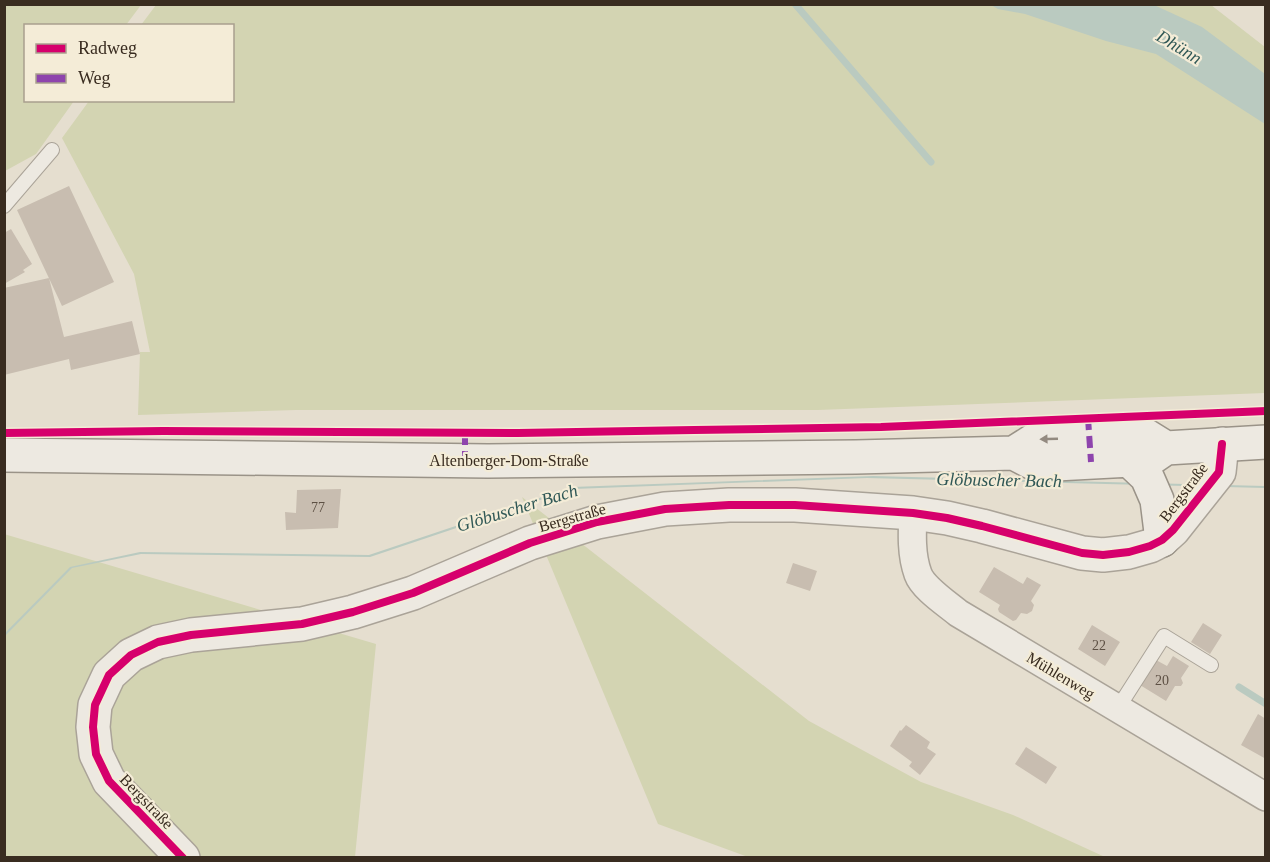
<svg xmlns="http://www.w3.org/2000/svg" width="1270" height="862" viewBox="0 0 1270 862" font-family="Georgia,serif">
	<rect width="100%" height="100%" fill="#e5decf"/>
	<path fill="#d3d4b2" d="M5,4L141,5L126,25L26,26V100L74,101L36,154L5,171Z
		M156,5H1211L1265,47V393L818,410H296L138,415L140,352H150L134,274L62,138L89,101L232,100V26L141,25Z
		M522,497L809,721L921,782L1013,815L1105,857H748L658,824Z
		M4,534L376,644L355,857H5Z"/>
	<path fill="#bacac0" d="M991,5H1154L1202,27L1265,74V124L1156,54L1106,41L1025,14L998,9Z
		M873,476L1265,486V488L867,478L573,489L370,557L141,554L72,568L5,636V633L70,567L140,552L369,555L572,487Z"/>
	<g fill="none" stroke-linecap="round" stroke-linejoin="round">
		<path stroke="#bacac0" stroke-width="7" d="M795,4L931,162
			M1239,687L1266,704"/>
	</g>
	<path fill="#c8bdb0" d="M69,186L114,282L62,306L17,210Z
		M11,229L32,264L23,270L25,272L4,284V233Z
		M49,278L64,337L132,321L140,354L71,370L69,359L4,375V288Z
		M341,489L338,528L286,530L285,512L296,513L297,490Z
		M793,563L817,571L810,591L786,583Z
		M994,567L1023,584L1027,577L1041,585L1031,601L1034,605L1032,611L1027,614L1021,613L1016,620L1013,621L999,612L998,609L1000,605L979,592Z
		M1203,623L1222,635L1210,654L1191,642Z
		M1092,625L1120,642L1105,666L1078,649Z
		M1173,656L1189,666L1181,678L1183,683L1181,686H1175L1166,701L1140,685L1156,660L1167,666Z
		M1258,714L1266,719V759L1241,745Z
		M906,725L930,742L927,748L936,754L920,775L909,766L912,762L890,746L900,730L901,731Z
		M1026,747L1057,767L1046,784L1015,764Z"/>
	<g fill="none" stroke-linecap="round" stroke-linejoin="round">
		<defs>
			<path id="service" d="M4,206L52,150
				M1118,708L1164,636L1211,665"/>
			<path id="minor" d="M913,513C912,533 911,555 918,574C923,588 946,603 958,613L1266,797"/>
			<path id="tertiary" d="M183,858L109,781L96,754L93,727L95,705L109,675L131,655L158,642L191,635L302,624L353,612L413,593L530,543L597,522L665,509L729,505H795L913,513L947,518L982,526L1082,553L1103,555L1129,552L1150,546L1162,540L1173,530L1219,472L1222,444"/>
			<path id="secondary" d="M1014,453L1036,439L1129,435H1145L1166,448
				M4,455L488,461L856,457L1014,453L1037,465L1150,459L1166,448L1266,442
				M1129,460L1147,477L1157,500L1162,540"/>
		</defs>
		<use href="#service" stroke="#aaa398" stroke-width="16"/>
		<use href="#minor" stroke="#aaa398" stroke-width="30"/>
		<use href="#tertiary" stroke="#aaa398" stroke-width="36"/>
		<use href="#secondary" stroke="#9a9388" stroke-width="36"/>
		<use href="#service" stroke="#ede9e1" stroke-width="14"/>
		<use href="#minor" stroke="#ede9e1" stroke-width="27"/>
		<use href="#tertiary" stroke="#ede9e1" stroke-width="33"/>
		<use href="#secondary" stroke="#ede9e1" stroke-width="33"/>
		<path stroke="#8e44ad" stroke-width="6" stroke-dasharray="12 6" stroke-linecap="butt" d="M1088,418L1091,462
			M465,433V461"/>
		<defs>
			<path id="cycleway" d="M4,433L163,431L518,433L694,430L881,427L1266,411
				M183,858L109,781L96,754L93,727L95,705L109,675L131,655L158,642L191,635L302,624L353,612L413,593L530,543L597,522L665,509L729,505H795L913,513L947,518L982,526L1082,553L1103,555L1129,552L1150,546L1162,540L1173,530L1219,472L1222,444"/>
		</defs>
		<use href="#cycleway" stroke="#f4ecd7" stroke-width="11"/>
		<use href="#cycleway" stroke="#d6006c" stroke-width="8"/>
	</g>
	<defs><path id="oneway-solid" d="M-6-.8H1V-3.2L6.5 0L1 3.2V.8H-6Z" transform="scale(1.5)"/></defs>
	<use fill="#938a80" href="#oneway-solid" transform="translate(1049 439) rotate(178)"/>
	<g text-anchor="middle" stroke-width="4.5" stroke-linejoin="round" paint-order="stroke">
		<g font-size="14" fill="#5d5044">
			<text x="318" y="512">77</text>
			<text x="1099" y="650">22</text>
			<text x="1162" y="685">20</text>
		</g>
		<g font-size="16" fill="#392c20" stroke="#f4ecd7">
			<text x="509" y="466">Altenberger-Dom-Straße</text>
			<text transform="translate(1183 492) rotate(-53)" y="6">Bergstraße</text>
			<text transform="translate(572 517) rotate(-16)" y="6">Bergstraße</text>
			<text transform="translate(1061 675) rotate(31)" y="6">Mühlenweg</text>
			<text transform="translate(147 801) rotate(46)" y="6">Bergstraße</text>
		</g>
		<g font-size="18" font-style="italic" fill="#305856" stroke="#f4ecd7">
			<text transform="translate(1179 47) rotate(31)" y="6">Dhünn</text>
			<text transform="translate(999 480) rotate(1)" y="6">Glöbuscher Bach</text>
			<text transform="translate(517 508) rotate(-17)" y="6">Glöbuscher Bach</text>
		</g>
	</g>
	<rect width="1270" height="862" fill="none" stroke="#392c20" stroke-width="12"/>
	<rect x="24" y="24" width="210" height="78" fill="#f4ecd7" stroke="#a99f8e" stroke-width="1.5"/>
	<rect x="36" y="44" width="30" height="9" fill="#d6006c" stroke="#a99f8e" stroke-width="1.5"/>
	<text x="78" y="54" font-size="18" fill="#392c20">Radweg</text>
	<rect x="36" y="74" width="30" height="9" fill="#8e44ad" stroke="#a99f8e" stroke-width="1.5"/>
	<text x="78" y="84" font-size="18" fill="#392c20">Weg</text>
</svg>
